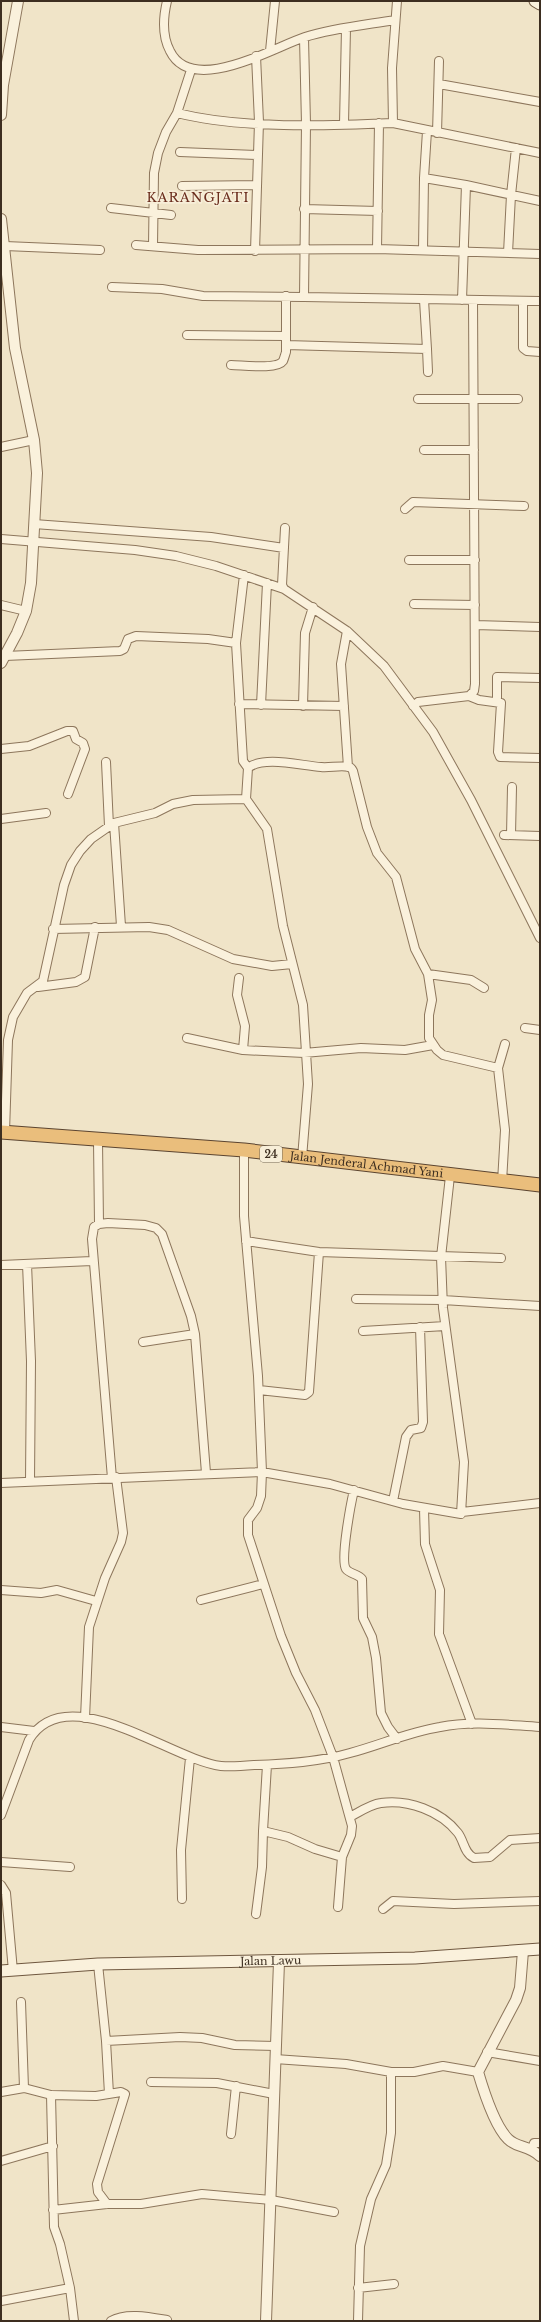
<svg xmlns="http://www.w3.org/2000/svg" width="541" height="2322" viewBox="0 0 541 2322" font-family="'Libre Baskerville',serif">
	<rect width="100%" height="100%" fill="#f0e4c8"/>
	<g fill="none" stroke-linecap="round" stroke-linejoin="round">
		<defs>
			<path id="minor" d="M167,1C163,18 162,36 170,51C192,96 272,48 305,37C334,28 365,25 395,20
				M304,38L306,124L304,297L540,301
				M270,51L275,1
				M439,84L540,102
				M177,113C241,129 326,126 393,123L392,68L397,1
				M393,123L540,153
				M344,124L346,28
				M437,133L439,61
				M180,152L257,155
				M424,178L466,185L462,300
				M466,185L540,201
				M182,186L257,185
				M111,208L171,215
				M304,209L378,211
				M136,245L198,250L377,249L540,254
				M5,246L100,250
				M153,246L154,173L158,153L166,132L177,113L191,70
				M377,249L379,123
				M423,250L424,178L427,131
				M255,251L259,122L256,56
				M508,253L511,195L516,148
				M112,287L162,289L203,296L304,297
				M523,301V348L527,351L540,352
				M187,335L286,336
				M286,345L427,349L424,300
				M427,349L428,372
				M231,365C242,365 277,370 283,361C284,359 285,355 286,352V296
				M418,399H518
				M1,447L34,440
				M424,450H474
				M405,509L413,502L524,506
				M34,524L211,537L284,548
				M1,539L135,550L176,556L216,566L284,589L347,631L384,666L433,732L471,800L540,938
				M409,560H475
				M244,575L236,643L243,761L248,768
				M284,589L282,585L285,528
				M414,604L475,605
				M1,605L26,611
				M475,625L540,627
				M347,631L341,664L348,767
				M5,656L120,651L124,649L128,639L136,636L208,639L236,643
				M469,696L479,700L501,703L498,752L500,757L540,758
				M497,698V677L540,678
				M239,704L344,706
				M261,705L267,583
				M303,706L305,633L313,607
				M413,706L418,702L469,696L474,691L475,684L473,300
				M1,749L29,746L67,731H73L76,739L83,743L85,749L68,794
				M106,762L109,826
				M1,819L46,813
				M114,823L121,926
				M504,835L540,836
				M511,835L512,787
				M53,929L149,927L168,930L233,959L272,966L292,964
				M428,974L471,980L484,988
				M239,978L237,995L245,1026L243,1050
				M38,987L76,982L85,977L95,927
				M525,1028L540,1030
				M187,1038L243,1050L304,1053L361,1048L405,1050L433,1045
				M498,1068L505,1044
				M5,1132L8,1040L13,1017L27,993L43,981L64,885L71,865L80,851L91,839L114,823L155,813L173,804L193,800L246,799
				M98,1141L99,1224
				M244,1150V1216L258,1376L262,1472L261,1496L257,1508L248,1520V1535L281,1636L296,1673L315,1710L333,1757L352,1826L351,1835L342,1857L315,1849L288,1837L263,1831L267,1765
				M302,1158L308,1084L303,1005L283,926L267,829L246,799L248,768C264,755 302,766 321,767C329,768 341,765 349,767C351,767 352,769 353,771L367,827L377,853L396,877L415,949L428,974L432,1000L429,1015V1038L437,1050L443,1055L498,1068L505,1130L502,1182
				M246,1241L319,1252L501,1258
				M27,1264L31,1361L30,1481
				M1,1265L92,1261
				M356,1299L443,1300L540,1306
				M363,1331L445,1326
				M143,1342L195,1334
				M259,1390L305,1395L309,1392L319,1252
				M112,1478L92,1239L94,1227L99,1224L108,1223L145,1225L156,1228L162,1234L191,1316L195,1334L206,1473
				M1,1483L262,1472L330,1484L403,1504L461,1514L464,1462L443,1308L441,1257L450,1176
				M354,1490C351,1503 340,1560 346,1569C350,1574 358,1574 362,1579L363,1618L372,1637L376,1658L381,1713L388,1727L397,1739
				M393,1501L406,1437L411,1430L421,1428L423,1422L420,1327
				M424,1509L425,1544L440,1590L439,1634L472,1724
				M462,1512L540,1503
				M1,1590L41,1593L57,1590L96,1601
				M201,1600L263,1584
				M85,1718L89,1627L105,1578L121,1542L123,1533L116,1477
				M1,1727L34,1731
				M1,1815L29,1740C67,1677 171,1760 221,1766C231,1767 243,1766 254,1765C286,1764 319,1762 350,1753C380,1745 409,1732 440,1727C472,1720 507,1725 540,1727
				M350,1817C359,1812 371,1804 381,1803C408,1799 441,1811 458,1833C464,1841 464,1853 474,1858L490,1857L510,1840L540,1838
				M1,1862L70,1867
				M1,1885L6,1893L13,1971
				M182,1899L181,1850L190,1758
				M338,1907L342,1857
				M383,1909L393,1901L454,1904L540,1901
				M256,1914L262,1867L263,1831
				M98,1964L106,2041L109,2094
				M21,2002L24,2088
				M106,2041L180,2037L202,2038L235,2045L276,2046
				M487,2052L540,2061
				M275,2059L346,2064L391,2072H414L443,2066L478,2072
				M151,2082L217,2083L274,2094
				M1,2092L24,2088L51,2095L54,2227L60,2244L70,2288L74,2321
				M51,2095L96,2096L121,2092L125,2094L97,2184L98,2192L107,2204
				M231,2134L236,2086
				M532,2148L534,2143H540
				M1,2161L53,2146
				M53,2210L107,2204H141L202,2194L271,2200L334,2212
				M358,2288L394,2284
				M1,2301L70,2288
				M111,2321C126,2312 150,2317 167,2320
				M358,2321L360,2246L371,2199L386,2165L391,2133V2072"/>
			<path id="tertiary" d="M1,115L3,85L18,1
				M1,219L15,348L34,440L37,473L31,583L26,611L17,633L1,663
				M523,1951L520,1988L516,2000L478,2072C483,2089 495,2126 508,2139C517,2148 528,2145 540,2156
				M266,2321L279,1962"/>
			<g id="secondary">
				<path d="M535,1L540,4"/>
				<path id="s1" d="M1,1971L98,1964L415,1958L540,1949"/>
			</g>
			<g id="trunk">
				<path id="s2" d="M1,1132L244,1150L540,1185"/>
			</g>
		</defs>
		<use href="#minor" stroke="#8d765c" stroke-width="10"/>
		<use href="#tertiary" stroke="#8d765c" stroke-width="12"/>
		<use href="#secondary" stroke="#6f573f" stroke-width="13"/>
		<use href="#trunk" stroke="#5b4430" stroke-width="15"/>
		<use href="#minor" stroke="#faf1dc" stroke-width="8"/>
		<use href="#tertiary" stroke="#faf1dc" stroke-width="10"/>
		<use href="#secondary" stroke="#faf1dc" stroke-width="11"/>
		<use href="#trunk" stroke="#eabe7c" stroke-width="13"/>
	</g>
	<g text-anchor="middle" stroke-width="3.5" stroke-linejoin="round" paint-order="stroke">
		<rect fill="#f7eed8" stroke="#756857" stroke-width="1" x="260" y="1146" width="22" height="16" rx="3"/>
		<g font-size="10" font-weight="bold" fill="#3d2e20">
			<text x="271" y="1158">24</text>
		</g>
		<g font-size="11" fill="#3d2e20" stroke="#f7eed8">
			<text dy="4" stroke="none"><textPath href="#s2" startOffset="367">Jalan Jenderal Achmad Yani</textPath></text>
			<text dy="4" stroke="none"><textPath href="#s1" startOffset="270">Jalan Lawu</textPath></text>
		</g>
		<g font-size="13" letter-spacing="1" fill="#6b2e1e" stroke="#f7eed8">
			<text x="198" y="202">KARANGJATI</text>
		</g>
	</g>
	<rect width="541" height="2322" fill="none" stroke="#3d2e20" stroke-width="4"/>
</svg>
